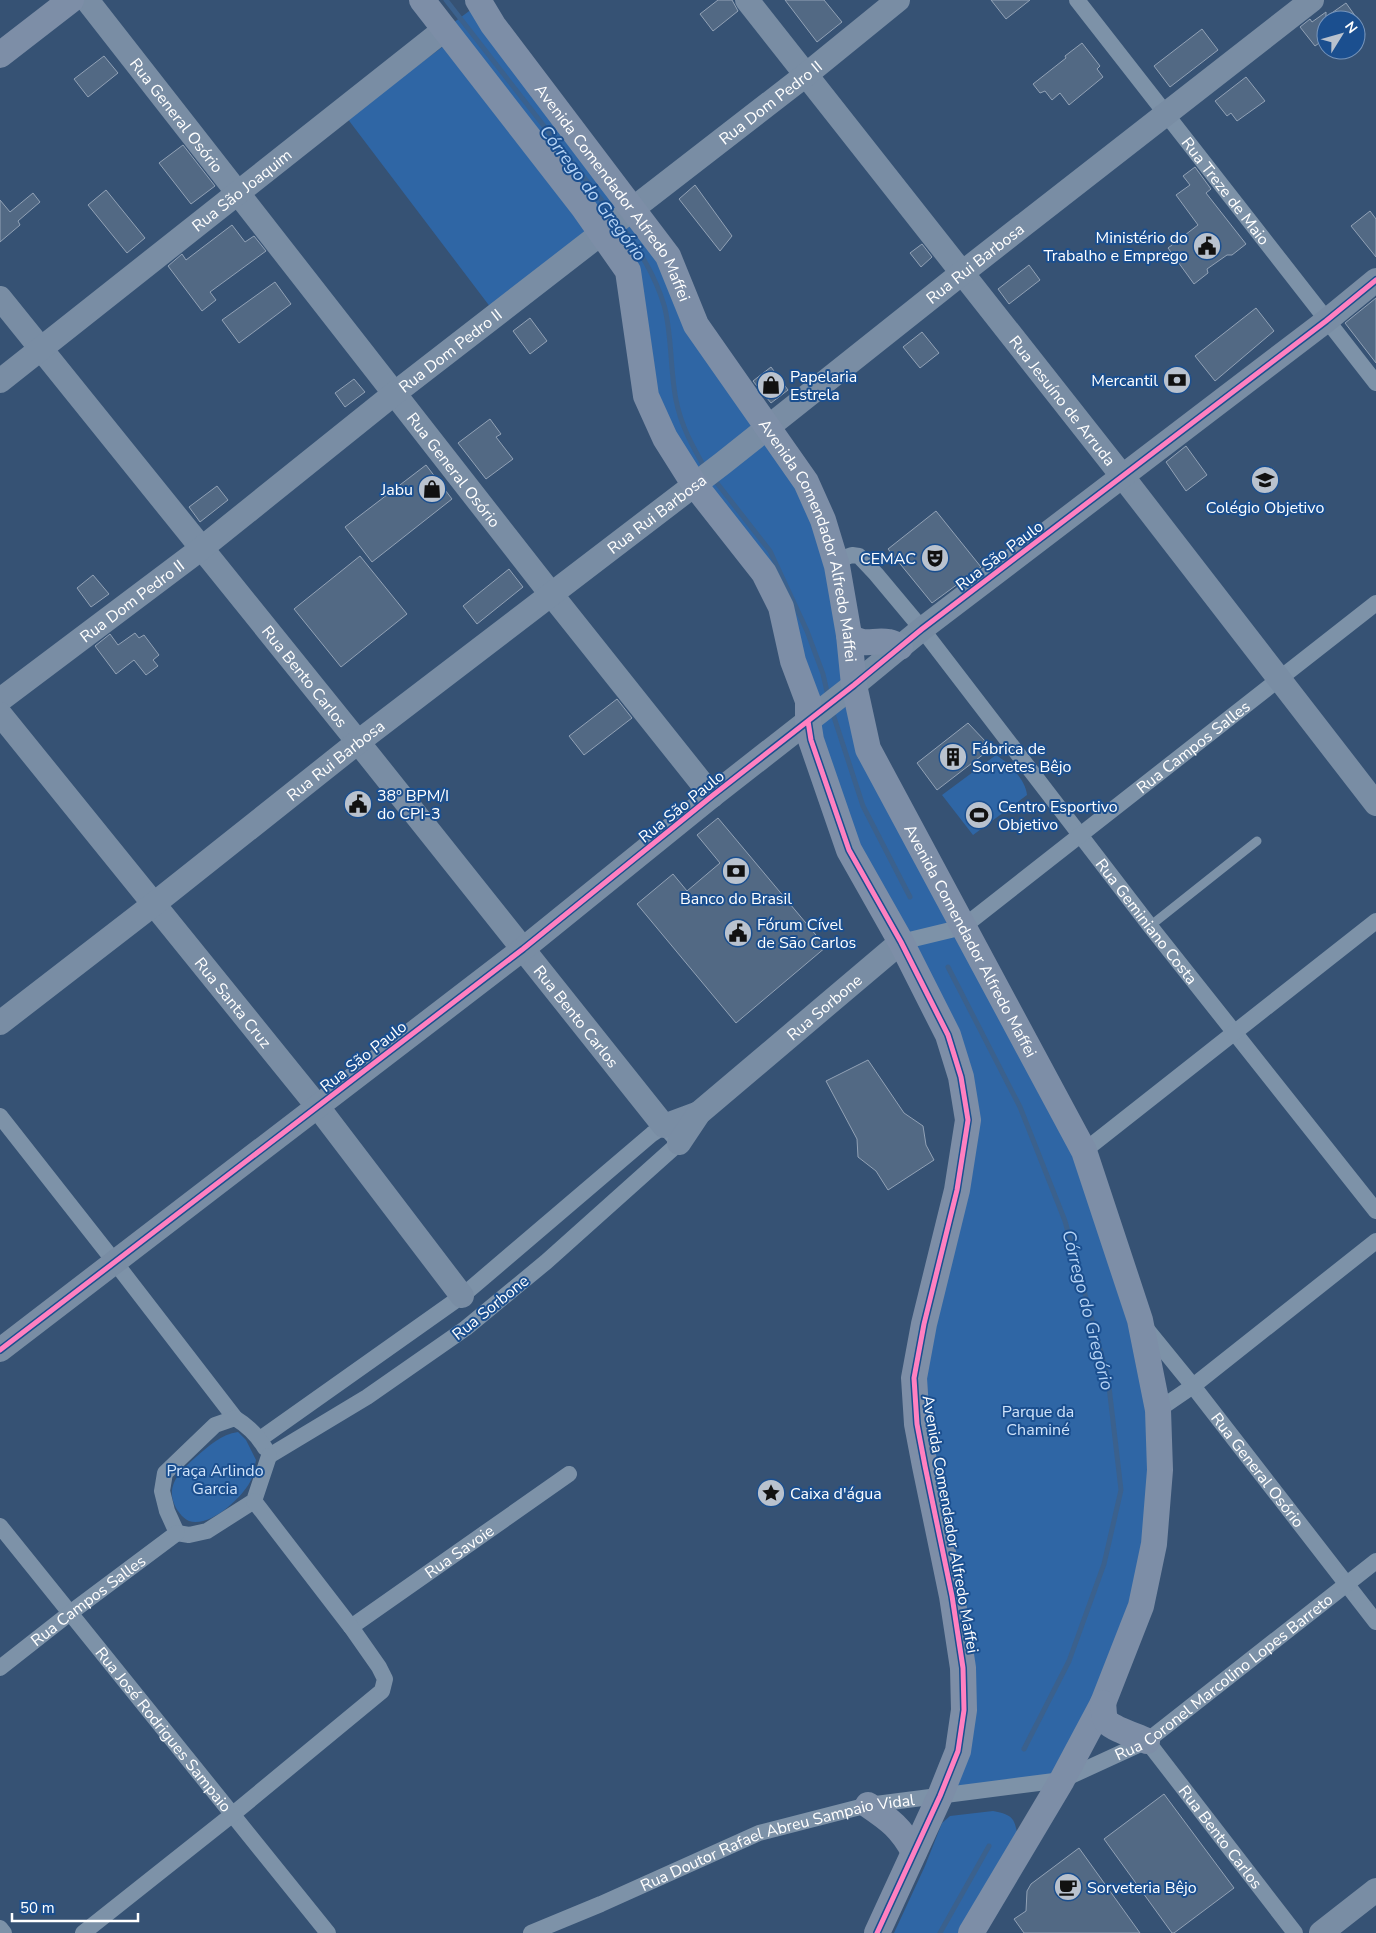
<svg xmlns="http://www.w3.org/2000/svg" width="1376" height="1933" viewBox="0 0 1376 1933" font-family="'Nunito Sans',sans-serif">
	<rect width="100%" height="100%" fill="#365274"/>
	<path fill="#2f66a5" d="M480,3L668,256L806,482L868,749L1084,1151L1140,1320L1154,1544L1062,1780L940,1796L964,1710L917,1424L961,1077L849,850L781,607L665,438L628,271L445,29Z
		M445,45L586,231L491,308L347,118Z
		M996,755C1008,762 1026,780 1027,795L973,835L942,795Z
		M238,1432L246,1440L256,1460C254,1468 254,1476 250,1482C241,1499 209,1528 189,1521C184,1519 179,1513 176,1508C164,1486 181,1470 196,1457C209,1446 221,1434 238,1432Z
		M993,1811C1014,1815 1015,1819 1018,1839L961,1933H894L925,1866L942,1823L950,1816Z"/>
	<g fill="none" stroke-linecap="round" stroke-linejoin="round">
		<path stroke="#3b618d" stroke-width="5" d="M446,0L614,216
			M621,225C639,250 655,275 664,305C672,333 670,370 676,400C681,426 693,447 706,470
			M713,478L770,551L807,631L823,674L828,696
			M832,711L863,806L910,897
			M948,967L1020,1107L1065,1221L1108,1378L1121,1490L1104,1564L1069,1661L1024,1749
			M940,1933L989,1846"/>
	</g>
	<path fill="#526984" stroke="#92a2b6" d="M718,0H732L738,11L713,31L700,14Z
		M785,0H824L842,22L817,42Z
		M991,0H1030L1006,19Z
		M1346,3L1358,20H1326V38L1315,46L1300,27L1310,19L1312,22L1326,12V17Z
		M1202,29L1218,50L1170,87L1154,66Z
		M1082,43L1100,66L1097,69L1103,77L1069,105L1060,93L1052,100L1045,91L1040,93L1033,84L1066,58L1065,56Z
		M104,56L118,73L88,97L74,79Z
		M1246,77L1265,101L1237,121L1231,113L1227,116L1215,101Z
		M183,145L215,186L191,204L159,163Z
		M1195,167L1211,189L1206,193L1246,244L1232,255H1227L1207,269L1208,273L1194,284L1168,248L1198,225L1176,195L1190,185L1183,176Z
		M695,185L732,236L720,251L679,199Z
		M106,190L145,238L127,253L88,205Z
		M33,193L40,202L18,221L20,225L0,242V200L10,212Z
		M1370,211L1376,219V257L1351,226Z
		M232,225L245,242L254,236L266,251L210,292L216,300L202,311L168,266L182,254L186,260Z
		M922,244L932,257L921,267L910,253Z
		M1029,265L1040,280L1009,304L998,289Z
		M275,282L291,304L239,343L222,320Z
		M1376,298V363L1345,323Z
		M1256,308L1274,331L1215,381L1195,356Z
		M530,318L547,341L530,354L513,331Z
		M922,332L939,353L920,368L903,347Z
		M771,367L788,390L771,403L753,381Z
		M354,379L365,392L345,407L335,393Z
		M490,419L501,434L496,437L513,459L486,479L458,443Z
		M1186,446L1207,475L1186,491L1166,462Z
		M426,465L452,499L372,562L345,527Z
		M217,486L228,500L200,522L189,507Z
		M936,511L981,567L932,603L888,549Z
		M360,556L407,614L341,667L294,609Z
		M509,569L523,587L477,624L463,606Z
		M93,575L109,594L91,607L77,588Z
		M135,633L139,638L144,635L159,655L153,660L158,666L146,675L134,660L116,674L95,646L110,634L118,645Z
		M617,699L632,718L584,755L569,736Z
		M968,723L986,742L989,750L937,790L917,763Z
		M718,818L826,947L736,1023L637,904L673,874L687,891L720,863L697,835Z
		M868,1060L904,1113L923,1126L926,1145L934,1160L888,1190L876,1171L858,1157L857,1139L826,1081Z
		M1164,1794L1234,1888L1174,1933H1172L1104,1839Z
		M1079,1848L1140,1933H1024L1014,1919L1026,1911L1027,1891L1031,1884Z"/>
	<g fill="none" stroke-linecap="round" stroke-linejoin="round">
		<path stroke="#7d92a8" stroke-width="9" d="M1150,926L1257,841"/>
		<g stroke="#7d92a8" stroke-width="16">
			<path id="s1" d="M1077,0L1376,383"/>
			<path id="s2" d="M837,566L841,559L852,555L859,556L876,574L922,629L1150,926L1376,1211"/>
			<path id="s3" d="M901,942L963,927L1376,603"/>
			<path d="M0,1116L114,1261L235,1418"/>
			<path d="M1084,1151L1376,921"/>
			<path id="s4" d="M1145,1327L1193,1386L1376,1622"/>
			<path d="M1158,1410L1193,1386L1376,1241"/>
			<path d="M260,1439L462,1296L652,1134L664,1126L679,1143L546,1262L466,1328L367,1397L269,1456"/>
			<path id="s5" d="M0,1526L328,1933"/>
			<path d="M177,1533L167,1511L162,1491L165,1473L215,1425L235,1418C248,1426 258,1436 265,1448"/>
			<path d="M177,1533L189,1535L207,1531L254,1501L269,1456"/>
			<path id="s6" d="M351,1627L569,1474"/>
			<path id="s7" d="M0,1668L70,1613L177,1533"/>
			<path id="s8" d="M1147,1741L1295,1933"/>
			<path d="M0,1928L4,1933"/>
			<path d="M83,1933L233,1814L382,1691L385,1679L379,1667L351,1627L254,1501"/>
			<path id="s9" d="M531,1933L601,1904L759,1833L868,1805L1062,1780L1147,1741L1376,1561"/>
		</g>
		<g stroke="#798da4" stroke-width="24">
			<path id="s10" d="M87,0L551,594L712,796"/>
			<path id="s11" d="M747,0L1123,477L1376,804"/>
			<path id="s12" d="M0,298L358,742L664,1126L699,1113"/>
			<path id="s13" d="M0,381L445,29"/>
			<path id="s14" d="M0,700L202,548L395,393L807,74L898,0"/>
			<path id="s15" d="M0,714L318,1107L462,1296"/>
			<path id="s16" d="M0,1023L154,904L358,742L723,463L962,273L1312,0"/>
			<path id="s17" d="M679,1143L699,1113L901,942"/>
			<path d="M0,1350L523,949L712,796L854,685L922,629L1326,321L1376,280"/>
			<path d="M1321,1933L1376,1890"/>
		</g>
		<g stroke="#7d8ea7" stroke-width="26">
			<path d="M422,0L583,207L628,271L646,396L665,438L694,484L764,573L781,607L793,661L808,701V721L811,740L849,850L901,942L948,1035L961,1077L968,1120L957,1190L924,1324L914,1378L917,1424L925,1466L952,1596L963,1668L964,1710L958,1751L940,1796L877,1933"/>
			<path id="s18" d="M478,0L493,25L668,256L696,325L806,482L823,520L837,566L849,635L854,685L868,749L1084,1151L1140,1320L1158,1410L1160,1470L1154,1544L1141,1606L1103,1703L1062,1780L971,1933"/>
			<path d="M0,55L71,0"/>
			<path d="M849,635C863,648 874,639 888,642C892,642 896,645 900,647"/>
			<path d="M1103,1703C1104,1709 1103,1717 1107,1722C1115,1730 1137,1736 1147,1741"/>
			<path d="M868,1805C890,1820 901,1828 914,1852"/>
		</g>
		<defs>
			<path id="cycleway" d="M808,721L811,740L849,850L901,942L948,1035L961,1077L968,1120L957,1190L924,1324L914,1378L917,1424L925,1466L952,1596L963,1668L964,1710L958,1751L940,1796L877,1933
				M0,1350L523,949L712,796L854,685L922,629L1326,321L1376,280"/>
		</defs>
		<use href="#cycleway" stroke="#1b4f8f" stroke-width="8"/>
		<use href="#cycleway" stroke="#ff80c0" stroke-width="5"/>
	</g>
	<defs>
		<symbol id="civic-disc" viewBox="-11 -11 22 22"><circle r="9.5" fill="#b9c2ce" stroke="#1b4f8f"/><path d="M-.6-6.5H3V-4.5H.6V-3L4-1V1h2V6H-6V1h2V-1L-.6-3ZM-1.2 2.5V6h2.4V2.5Z" fill="#111"/></symbol>
		<symbol id="bank-disc" viewBox="-11 -11 22 22"><circle r="9.5" fill="#b9c2ce" stroke="#1b4f8f"/><path d="M-6-4H6V4H-6ZM0-2.3a2.3 2.3 0 1 0 0 4.6a2.3 2.3 0 1 0 0-4.6Z" fill="#111"/></symbol>
		<symbol id="shop-disc" viewBox="-11 -11 22 22"><circle r="9.5" fill="#b9c2ce" stroke="#1b4f8f"/><path d="M-5-2.5h2.3a2.7 3.5 0 0 1 5.4 0H5L5.5 6h-11ZM-1.5-2.5h3a1.5 2.3 0 0 0-3 0Z" fill="#111"/></symbol>
		<symbol id="school-disc" viewBox="-11 -11 22 22"><circle r="9.5" fill="#b9c2ce" stroke="#1b4f8f"/><path d="M0-5L7-2L0 1L-7-2ZM-4 1L0 2.5L4 1V4Q0 6-4 4Z" fill="#111"/></symbol>
		<symbol id="theatre-disc" viewBox="-11 -11 22 22"><circle r="9.5" fill="#b9c2ce" stroke="#1b4f8f"/><path d="M-5-5.5Q0-4 5-5.5V0Q5 5 0 6Q-5 5-5 0ZM-3.3-2.5H-1v1.5H-3.3ZM1-2.5H3.3v1.5H1ZM-2.8 1Q0 5.5 2.8 1Z" fill="#111"/></symbol>
		<symbol id="building-disc" viewBox="-11 -11 22 22"><circle r="9.5" fill="#b9c2ce" stroke="#1b4f8f"/><path d="M-4-6H4V6H1V3H-1V6H-4ZM-2.5-4.3h1.7v1.8h-1.7ZM.8-4.3h1.7v1.8H.8ZM-2.5-1h1.7V.8h-1.7ZM.8-1h1.7V.8H.8Z" fill="#111"/></symbol>
		<symbol id="stadium-disc" viewBox="-11 -11 22 22"><circle r="9.5" fill="#b9c2ce" stroke="#1b4f8f"/><path d="M0-5a6.5 5 0 1 0 0 10a6.5 5 0 1 0 0-10ZM-3.5-1.8h7v3.6h-7Z" fill="#111"/></symbol>
		<symbol id="sight-disc" viewBox="-11 -11 22 22"><circle r="9.5" fill="#b9c2ce" stroke="#1b4f8f"/><path d="M0-6L1.8-2.2L6-1.7L2.9 1.2L3.7 5.4L0 3.3L-3.7 5.4L-2.9 1.2L-6-1.7L-1.8-2.2Z" fill="#111"/></symbol>
		<symbol id="cafe-disc" viewBox="-11 -11 22 22"><circle r="9.5" fill="#b9c2ce" stroke="#1b4f8f"/><path d="M-5.5-4.5H6V0H3Q3 3.5 0 3.5H-2.5Q-5.5 3.5-5.5 0ZM3-3.2v2h1.7v-2ZM-6 4.5H4V6H-6Z" fill="#111"/></symbol>
	</defs>
	<g fill-rule="evenodd">
		<use href="#civic-disc" x="1191" y="230" width="32" height="32"/>
		<use href="#bank-disc" x="1161" y="364" width="32" height="32"/>
		<use href="#shop-disc" x="755" y="369" width="32" height="32"/>
		<use href="#school-disc" x="1249" y="464" width="32" height="32"/>
		<use href="#shop-disc" x="416" y="473" width="32" height="32"/>
		<use href="#theatre-disc" x="919" y="542" width="32" height="32"/>
		<use href="#building-disc" x="937" y="741" width="32" height="32"/>
		<use href="#civic-disc" x="342" y="788" width="32" height="32"/>
		<use href="#stadium-disc" x="963" y="799" width="32" height="32"/>
		<use href="#bank-disc" x="720" y="855" width="32" height="32"/>
		<use href="#civic-disc" x="722" y="917" width="32" height="32"/>
		<use href="#sight-disc" x="755" y="1477" width="32" height="32"/>
		<use href="#cafe-disc" x="1052" y="1871" width="32" height="32"/>
	</g>
	<g text-anchor="middle" stroke-width="4" stroke-linejoin="round" paint-order="stroke">
		<g font-size="16" fill="#fff" stroke="#1b4f8f">
			<text dy="6" stroke="none"><textPath href="#s14" startOffset="975">Rua Dom Pedro II</textPath></text>
			<text dy="6" stroke="none"><textPath href="#s10" startOffset="146">Rua General Osório</textPath></text>
			<text dy="6" stroke="none"><textPath href="#s13" startOffset="308">Rua São Joaquim</textPath></text>
			<text dy="6" stroke="none"><textPath href="#s1" startOffset="242">Rua Treze de Maio</textPath></text>
			<text dy="6" stroke="none"><textPath href="#s18" startOffset="236">Avenida Comendador Alfredo Maffei</textPath></text>
			<text dy="6" stroke="none"><textPath href="#s16" startOffset="1236">Rua Rui Barbosa</textPath></text>
			<text dy="6" stroke="none"><textPath href="#s14" startOffset="570">Rua Dom Pedro II</textPath></text>
			<text dy="6" stroke="none"><textPath href="#s11" startOffset="510">Rua Jesuíno de Arruda</textPath></text>
			<text dy="6" stroke="none"><textPath href="#s10" startOffset="596">Rua General Osório</textPath></text>
			<text dy="6" stroke="none"><textPath href="#s16" startOffset="831">Rua Rui Barbosa</textPath></text>
			<text dy="6" stroke="none"><textPath href="#s18" startOffset="641">Avenida Comendador Alfredo Maffei</textPath></text>
			<text transform="translate(999 555) rotate(-37)" y="6">Rua São Paulo</text>
			<text dy="6" stroke="none"><textPath href="#s14" startOffset="165">Rua Dom Pedro II</textPath></text>
			<text dy="6" stroke="none"><textPath href="#s12" startOffset="486">Rua Bento Carlos</textPath></text>
			<text dy="6" stroke="none"><textPath href="#s3" startOffset="356">Rua Campos Salles</textPath></text>
			<text dy="6" stroke="none"><textPath href="#s16" startOffset="426">Rua Rui Barbosa</textPath></text>
			<text transform="translate(681 806) rotate(-39)" y="6">Rua São Paulo</text>
			<text dy="6" stroke="none"><textPath href="#s2" startOffset="492">Rua Geminiano Costa</textPath></text>
			<text dy="6" stroke="none"><textPath href="#s18" startOffset="1078">Avenida Comendador Alfredo Maffei</textPath></text>
			<text dy="6" stroke="none"><textPath href="#s15" startOffset="371">Rua Santa Cruz</textPath></text>
			<text dy="6" stroke="none"><textPath href="#s17" startOffset="200">Rua Sorbone</textPath></text>
			<text dy="6" stroke="none"><textPath href="#s12" startOffset="921">Rua Bento Carlos</textPath></text>
			<text transform="translate(363 1056) rotate(-38)" y="6">Rua São Paulo</text>
			<text transform="translate(490 1307) rotate(-39)" y="6">Rua Sorbone</text>
			<text dy="6" stroke="none"><textPath href="#s4" startOffset="182">Rua General Osório</textPath></text>
			<text transform="translate(951 1524) rotate(80)" y="6">Avenida Comendador Alfredo Maffei</text>
			<text dy="6" stroke="none"><textPath href="#s6" startOffset="132">Rua Savoie</textPath></text>
			<text dy="6" stroke="none"><textPath href="#s7" startOffset="111">Rua Campos Salles</textPath></text>
			<text dy="6" stroke="none"><textPath href="#s9" startOffset="750">Rua Coronel Marcolino Lopes Barreto</textPath></text>
			<text dy="6" stroke="none"><textPath href="#s5" startOffset="261">Rua José Rodrigues Sampaio</textPath></text>
			<text dy="6" stroke="none"><textPath href="#s8" startOffset="121">Rua Bento Carlos</textPath></text>
			<text dy="6" stroke="none"><textPath href="#s9" startOffset="264">Rua Doutor Rafael Abreu Sampaio Vidal</textPath></text>
		</g>
		<g font-size="16" fill="#fff" stroke="#1b4f8f" text-anchor="start">
			<text x="1188" y="243" text-anchor="end">Ministério do<tspan x="1188" dy="18">Trabalho e Emprego</tspan></text>
			<text x="790" y="382">Papelaria<tspan x="790" dy="18">Estrela</tspan></text>
			<text x="1158" y="386" text-anchor="end">Mercantil</text>
			<text x="413" y="495" text-anchor="end">Jabu</text>
			<text x="1265" y="513" text-anchor="middle">Colégio Objetivo</text>
			<text x="916" y="564" text-anchor="end">CEMAC</text>
			<text x="972" y="754">Fábrica de<tspan x="972" dy="18">Sorvetes Bêjo</tspan></text>
			<text x="377" y="801">38º BPM/I<tspan x="377" dy="18">do CPI-3</tspan></text>
			<text x="998" y="812">Centro Esportivo<tspan x="998" dy="18">Objetivo</tspan></text>
			<text x="736" y="904" text-anchor="middle">Banco do Brasil</text>
			<text x="757" y="930">Fórum Cível<tspan x="757" dy="18">de São Carlos</tspan></text>
			<text x="790" y="1499">Caixa d'água</text>
			<text x="1087" y="1893">Sorveteria Bêjo</text>
		</g>
		<g font-size="16" fill="#cfe3fa" stroke="#1b4f8f">
			<text x="1038" y="1417">Parque da<tspan x="1038" dy="18">Chaminé</tspan></text>
			<text x="215" y="1476">Praça Arlindo<tspan x="215" dy="18">Garcia</tspan></text>
		</g>
		<g font-size="18" font-style="italic" fill="#b5d3f5" stroke="#1b4f8f">
			<text transform="translate(593 193) rotate(53)" y="6">Córrego do Gregório</text>
			<text transform="translate(1088 1310) rotate(76)" y="6">Córrego do Gregório</text>
		</g>
	</g>
	<g transform="translate(1341 35) rotate(53)"><circle r="24" fill="#1b4f8f" stroke="#7695bc"/>
	<path d="M0-4L9 19L0 12L-9 19Z" fill="#b9c2ce"/>
	<text y="-8" font-size="14" font-weight="bold" text-anchor="middle" fill="#ffffff">N</text>
	</g>
	<path d="M12 1913v8h126v-8" fill="none" stroke="#ffffff" stroke-width="2.5"/>
	<text x="20" y="1913" font-size="15" fill="#ffffff" stroke="#1b4f8f" stroke-width="4" paint-order="stroke">50 m</text>
</svg>
